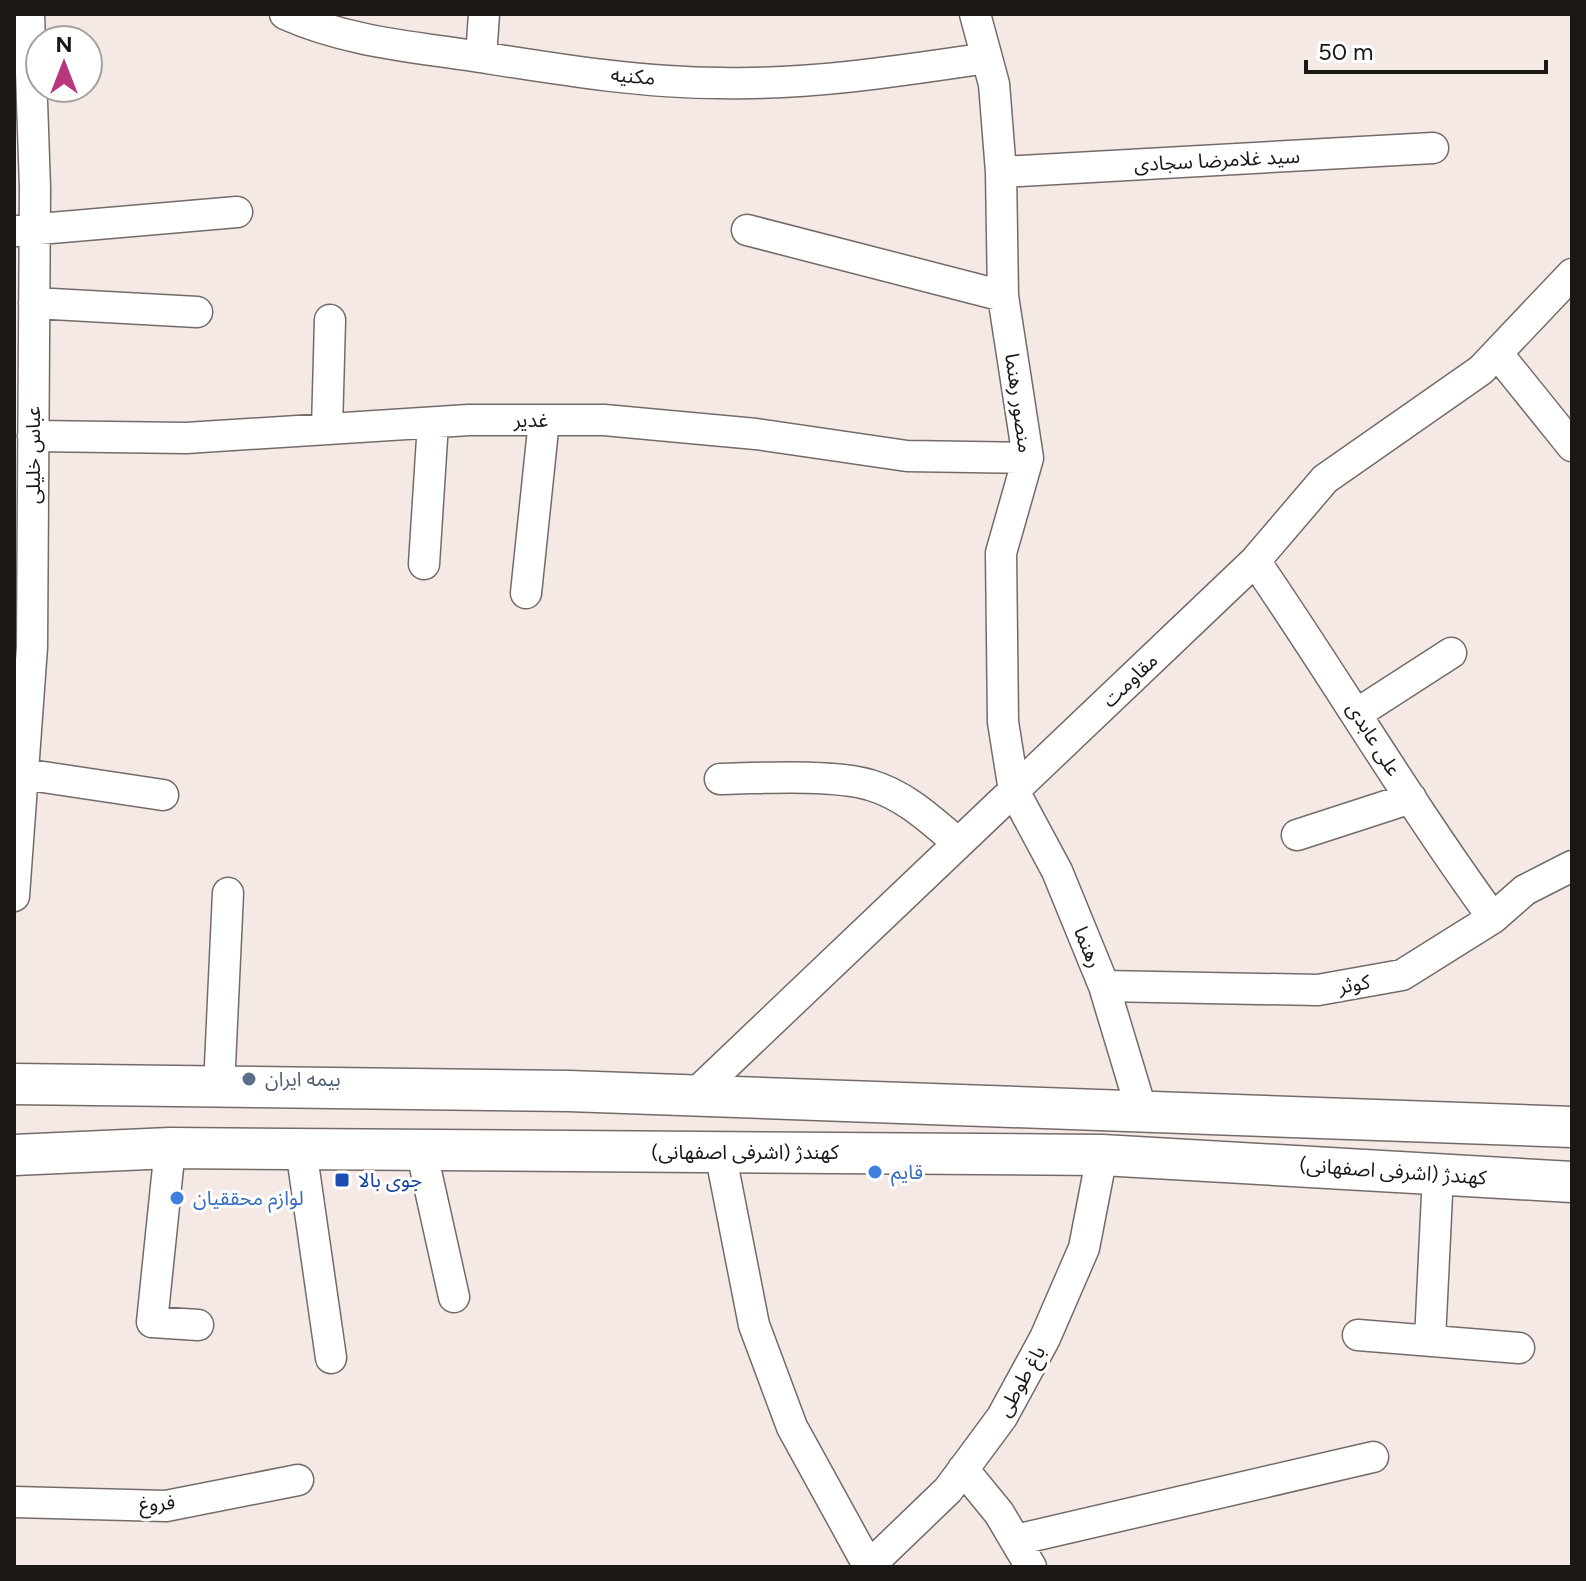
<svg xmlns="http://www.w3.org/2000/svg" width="1586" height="1581" viewBox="0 0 1586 1581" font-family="Figtree,'Noto Sans Arabic',sans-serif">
	<rect width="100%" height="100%" fill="#f4e9e5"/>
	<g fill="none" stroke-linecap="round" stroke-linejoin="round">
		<defs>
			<path id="minor" d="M285,14C343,40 405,46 467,55C551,68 637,83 721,83C810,85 899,71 987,58
				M975,14L994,84L1001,172L1003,296L1028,458L1001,553L1003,722L1014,791L1057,871L1104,986L1142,1112
				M481,57L484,14
				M1001,172L1433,148
				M747,230L1003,296
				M16,231L237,212
				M34,303L197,312
				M1497,353L1572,446
				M327,429L330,320
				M33,436L186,438L469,420H604L756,434L907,456L1028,458
				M1255,561C1336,679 1409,803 1493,918
				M424,564L433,423
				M526,593L544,420
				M1358,713L1451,653
				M23,774L163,795
				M720,779C759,778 835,774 870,785C905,795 932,821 958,843
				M1297,835L1411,798
				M14,896L32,647L35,188L29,14
				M1104,986L1318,990L1402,975L1493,918L1525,890L1572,866
				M219,1087L228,893
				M693,1096L1255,561L1325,479L1481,370L1572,274
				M170,1148L152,1322L198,1325
				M301,1149L331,1358
				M421,1149L454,1297
				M720,1152L754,1325L792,1427L869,1567
				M1358,1335L1519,1348
				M1430,1340L1438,1174
				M963,1469L999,1513L1031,1567
				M14,1502L166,1506L298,1480
				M1016,1540L1373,1457
				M868,1567L948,1490L1002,1417L1045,1338L1084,1248L1102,1155"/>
			<path id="major" d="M14,1084L569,1091L1572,1127
				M14,1155L170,1148L1102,1155L1572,1182"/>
		</defs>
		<use href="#minor" stroke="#746b68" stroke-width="33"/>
		<use href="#major" stroke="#746b68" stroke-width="43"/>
		<use href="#minor" stroke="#fff" stroke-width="30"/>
		<use href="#major" stroke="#fff" stroke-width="40"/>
	</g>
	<circle fill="#5c6f8a" stroke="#fff" stroke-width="3" cx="249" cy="1079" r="8"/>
	<g fill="#3f7fe0" stroke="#fff" stroke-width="3">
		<circle cx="875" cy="1172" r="8"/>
		<circle cx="177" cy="1198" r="8"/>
	</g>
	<rect fill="#1a4fb4" stroke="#fff" stroke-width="3" x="334" y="1172" width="16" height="16" rx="4"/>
	<g text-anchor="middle" stroke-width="6" stroke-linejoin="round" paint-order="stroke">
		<g font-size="20" fill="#1a1715" stroke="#fff">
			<text transform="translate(633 76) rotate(5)" y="7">مکنیه</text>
			<text transform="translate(1217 160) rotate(-3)" y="7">سید غلامرضا سجادی</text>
			<text transform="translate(1019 403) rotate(82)" y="7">منصور رهنما</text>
			<text x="531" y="427">غدیر</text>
			<text transform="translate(33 455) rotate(-90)" y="7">عباس خلیلی</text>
			<text transform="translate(1130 680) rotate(-44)" y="7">مقاومت</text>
			<text transform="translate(1374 739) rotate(58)" y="7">علی عابدی</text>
			<text transform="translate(1088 947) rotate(68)" y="7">رهنما</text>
			<text transform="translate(1354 984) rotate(-10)" y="7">کوثر</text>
			<text x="745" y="1159">کهندژ (اشرفی اصفهانی)</text>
			<text transform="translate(1393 1171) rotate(4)" y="7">کهندژ (اشرفی اصفهانی)</text>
			<text transform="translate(1021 1381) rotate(-61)" y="7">باغ طوطی</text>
			<text transform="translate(157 1503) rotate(-3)" y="7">فروغ</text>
		</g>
		<g font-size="20" fill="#4e5e75" stroke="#fff" text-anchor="start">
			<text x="265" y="1086">بیمه ایران</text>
		</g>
		<g font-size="20" fill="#366cbe" stroke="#fff" text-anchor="start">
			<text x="891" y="1179">قایم</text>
			<text x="193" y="1205">لوازم محققیان</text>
		</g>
		<g font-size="20" fill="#164399" stroke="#fff" text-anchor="start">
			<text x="358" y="1187">جوی بالا</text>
		</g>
	</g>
	<rect width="1586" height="1581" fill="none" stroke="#1a1715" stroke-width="32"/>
	<g transform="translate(64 64)"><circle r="38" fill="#ffffff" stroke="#a3a2a1" stroke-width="2"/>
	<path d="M0-6L14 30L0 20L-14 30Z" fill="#b9367e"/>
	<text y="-12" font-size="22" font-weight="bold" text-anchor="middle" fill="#1a1715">N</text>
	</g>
	<path d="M1306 60v12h240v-12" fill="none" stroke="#1a1715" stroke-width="4"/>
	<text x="1318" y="60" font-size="24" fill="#1a1715" stroke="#ffffff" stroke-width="6" paint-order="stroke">50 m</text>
</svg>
